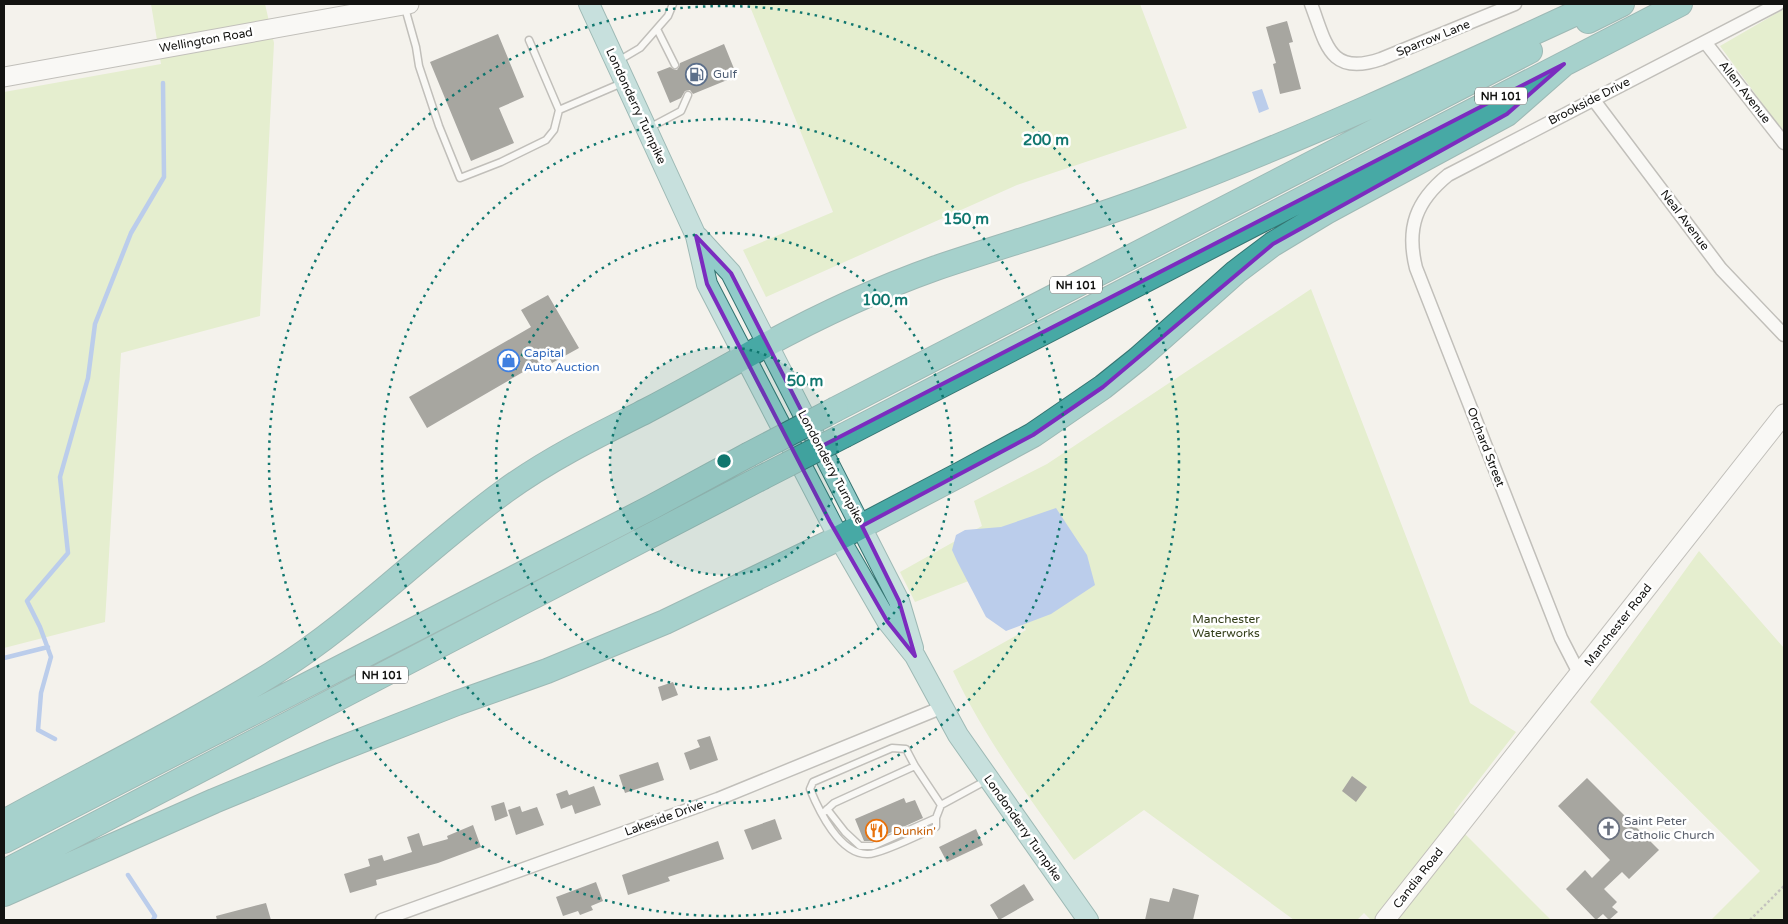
<svg xmlns="http://www.w3.org/2000/svg" width="1788" height="924" viewBox="0 0 1788 924" font-family="'Varela Round',sans-serif">
	<rect width="100%" height="100%" fill="#f4f2ec"/>
	<path fill="#d3e8aa" d="M151,4H265L274,43L260,316L121,353L105,622L4,648V92L161,64Z
		M749,4H1140L1187,128L1017,185L766,297L743,250L833,212Z
		M1784,9V133L1720,46Z
		M1311,289L1470,703L1516,732L1454,812L1461,830L1551,920H1371L1364,913L1357,920H1294L1144,810L1074,860C1030,799 985,739 953,671L1026,630L989,573L915,602L900,572L982,526L974,501L1047,464Z
		M1699,551L1784,648V920H1711L1760,871L1590,702Z"/>
	<path fill="#779fe9" d="M1262,89L1269,109L1259,113L1252,92Z
		M1056,508L1087,555L1095,585L1051,614L1006,631L986,617L957,561L952,550L956,535L965,530L1001,527Z"/>
	<g fill="none" stroke-linecap="round" stroke-linejoin="round">
		<path stroke="#779fe9" stroke-width="4.5" d="M4,658L48,647
			M55,739L38,730L41,693L51,657L40,627L27,601L68,553L60,477L88,378L95,324L131,233L164,177L163,83
			M128,875L155,916L153,920"/>
	</g>
	<path fill="#4b4944" d="M1287,21L1293,42L1289,43L1301,89L1280,94L1273,64L1276,63L1266,27Z
		M498,34L524,97L499,108L514,143L471,161L430,62Z
		M724,44L737,76L693,94L690,90L685,91L681,98L670,103L657,72L670,67L673,69L677,70L679,67L680,63Z
		M548,295L579,348L552,363L549,357L427,428L409,397L531,327L521,310Z
		M673,682L678,695L662,701L658,687Z
		M710,736L718,760L690,770L684,753L700,747L697,740Z
		M658,762L664,780L625,793L619,775Z
		M1352,776L1367,787L1356,802L1342,791Z
		M1587,778L1659,850L1629,879L1622,872L1604,889L1617,902L1612,907L1618,912L1609,920L1603,914L1596,920L1566,889L1585,870L1592,878L1610,860L1558,806Z
		M594,786L601,805L575,814L572,805L561,809L556,794L567,790L569,795Z
		M904,798L906,803L915,800L923,818L872,841H864L855,819Z
		M504,802L508,816L495,821L491,806Z
		M520,806L522,812L537,807L544,825L516,835L508,810Z
		M775,819L782,839L752,850L744,830Z
		M473,825L481,847L438,863L376,880L377,885L350,893L344,874L370,866L368,859L382,855L384,861L412,852L407,837L419,833L423,846L448,839L447,836Z
		M976,829L983,845L947,862L939,847Z
		M718,841L724,859L668,877L670,881L628,895L622,875Z
		M596,882L603,901L591,906L593,910L580,915L578,911L563,916L556,897Z
		M1024,884L1034,900L999,920L990,905Z
		M1173,888L1199,895L1193,920H1145L1150,898L1169,902Z
		M266,903L271,920H217L216,916Z"/>
	<g fill="none" stroke-linecap="round" stroke-linejoin="round">
		<defs>
			<path id="service" d="M405,8L416,47L419,66L439,126L460,178L501,162L546,140L554,130L559,110
				M657,29L675,65
				M529,40L559,110L622,83
				M618,61L640,48L668,16L673,4
				M649,128L681,111L688,95
				M915,766L906,749L892,748L813,782L810,789C819,811 840,855 868,854C881,854 923,833 936,827V818L941,805
				M827,809L845,832L860,846H873L936,818
				M822,814L834,803L915,766L941,805L987,780"/>
			<path id="minor" d="M1311,4C1326,43 1329,77 1381,59L1515,4
				M1705,42L1784,143
				M1593,99L1721,269L1784,335
				M1579,673L1561,638L1416,268C1406,228 1416,201 1448,175L1778,4
				M382,920L718,799L943,707"/>
			<path id="secondary" d="M4,77L409,4
				M1385,920L1784,414"/>
			<path id="primary" d="M589,4L696,236L707,284L839,538L887,621L915,656L958,735L1088,920
				M698,237L731,273L899,601L913,648"/>
			<path id="motorway" d="M1588,21L1622,4
				M836,409L1530,51
				M845,435L1680,4
				M4,822C93,773 185,728 272,674C356,622 425,549 505,491C549,459 598,435 646,411C686,390 725,368 764,346C819,316 877,289 936,268C1010,243 1085,222 1158,194C1304,139 1446,73 1587,8L1601,4
				M4,841L652,507L748,455
				M4,872L761,478
				M4,894L214,801L332,752L457,703L547,671L665,622L839,538L961,474L1033,435L1103,387L1138,359L1236,272L1273,244L1326,212L1507,114L1564,64"/>
		</defs>
		<use href="#service" stroke="#84827d" stroke-width="9"/>
		<use href="#minor" stroke="#84827d" stroke-width="15"/>
		<use href="#secondary" stroke="#84827d" stroke-width="21"/>
		<use href="#primary" stroke="#357471" stroke-width="22"/>
		<use href="#motorway" stroke="#357471" stroke-width="26"/>
		<path stroke="#8b8a86" stroke-width="2.5" stroke-dasharray="2.5 2.5" stroke-linecap="butt" d="M1750,920L1784,886"/>
		<use href="#service" stroke="#fff" stroke-width="6"/>
		<use href="#minor" stroke="#fff" stroke-width="12"/>
		<use href="#secondary" stroke="#fff" stroke-width="19"/>
		<use href="#primary" stroke="#91cbc9" stroke-width="20"/>
		<use href="#motorway" stroke="#47a9a5" stroke-width="24"/>
		<defs>
			<path id="motorway-bridge" d="M748,455L836,409
				M761,478L845,435"/>
		</defs>
		<use href="#motorway-bridge" stroke="#357471" stroke-width="26" stroke-linecap="butt"/>
		<use href="#motorway-bridge" stroke="#47a9a5" stroke-width="24"/>
	</g>
	<path d="M0 0H1788V924H0ZM1564,64L1507,114L1273,244L1103,387L1033,435L862,526L899,601L915,656L887,621L830,522L707,284L696,236L731,273L820,447Z" fill="#f4f2ec" fill-opacity=".55" fill-rule="evenodd"/>
	<path fill="none" stroke="#7b2cbf" stroke-width="4" stroke-linejoin="round" d="M1564,64L1507,114L1273,244L1103,387L1033,435L862,526L899,601L915,656L887,621L830,522L707,284L696,236L731,273L820,447Z"/>
	<circle cx="724" cy="461" r="114" fill="#0f766e" fill-opacity=".12"/>
	<g fill="none" stroke="#0f766e" stroke-width="2.5" stroke-dasharray="2.5 5">
		<circle cx="724" cy="461" r="114"/>
		<circle cx="724" cy="461" r="228"/>
		<circle cx="724" cy="461" r="342"/>
		<circle cx="724" cy="461" r="455"/>
	</g>
	<defs>
		<symbol id="fuel-ring" viewBox="-11 -11 22 22"><circle r="9.5" fill="#fff" stroke="#5c6f8a" stroke-width="1.5"/><path d="M-5.5-6h7V0h2V4h1.3V-2.5L3-4.5l.8-.8L6-3V5H2.5V1h-1V6h-7ZM-4.2-4.7v3.2H.2V-4.7Z" fill="#5c6f8a"/></symbol>
		<symbol id="shop-ring" viewBox="-11 -11 22 22"><circle r="9.5" fill="#fff" stroke="#3f7fe0" stroke-width="1.5"/><path d="M-5-2.5h2.3a2.7 3.5 0 0 1 5.4 0H5L5.5 6h-11ZM-1.5-2.5h3a1.5 2.3 0 0 0-3 0Z" fill="#3f7fe0"/></symbol>
		<symbol id="church-ring" viewBox="-11 -11 22 22"><circle r="9.5" fill="#fff" stroke="#6b7280" stroke-width="1.5"/><path d="M-1.2-6h2.4v3.5h3.3v2.4h-3.3V6h-2.4V-.1h-3.3v-2.4h3.3Z" fill="#6b7280"/></symbol>
		<symbol id="restaurant-ring" viewBox="-11 -11 22 22"><circle r="9.5" fill="#fff" stroke="#e8710a" stroke-width="1.5"/><path d="M-5-6h1v4h1v-4h1v4h1v-4h1v5L-1.5 .5V6h-2V.5L-5-1ZM5-6V6H3V1.5H1.5Q1.5-4 5-6Z" fill="#e8710a"/></symbol>
	</defs>
	<g fill-rule="evenodd">
		<use href="#fuel-ring" x="684" y="62" width="25" height="25"/>
		<use href="#shop-ring" x="496" y="348" width="25" height="25"/>
		<use href="#church-ring" x="1596" y="816" width="25" height="25"/>
		<use href="#restaurant-ring" x="864" y="818" width="25" height="25"/>
	</g>
	<g text-anchor="middle" stroke-width="5" stroke-linejoin="round" paint-order="stroke">
		<g fill="#fff" stroke="#5a5a58" stroke-width="1">
			<rect x="1475" y="87.5" width="52" height="17" rx="4"/>
			<rect x="1050" y="276.5" width="52" height="17" rx="4"/>
			<rect x="356" y="666.5" width="52" height="17" rx="4"/>
		</g>
		<g font-size="11" font-weight="bold" fill="#131311">
			<text x="1501" y="100">NH 101</text>
			<text x="1076" y="289">NH 101</text>
			<text x="382" y="679">NH 101</text>
		</g>
		<g font-size="12" fill="#131311" stroke="#fff">
			<text transform="translate(1433 38) rotate(-22)" y="4">Sparrow Lane</text>
			<text transform="translate(206 40) rotate(-10)" y="4">Wellington Road</text>
			<text transform="translate(1745 92) rotate(52)" y="4">Allen Avenue</text>
			<text transform="translate(1589 101) rotate(-27)" y="4">Brookside Drive</text>
			<text transform="translate(636 106) rotate(65)" y="4">Londonderry Turnpike</text>
			<text transform="translate(1685 220) rotate(53)" y="4">Neal Avenue</text>
			<text transform="translate(1486 447) rotate(69)" y="4">Orchard Street</text>
			<text transform="translate(831 467) rotate(62)" y="4">Londonderry Turnpike</text>
			<text transform="translate(1618 625) rotate(-52)" y="4">Manchester Road</text>
			<text transform="translate(664 818) rotate(-20)" y="4">Lakeside Drive</text>
			<text transform="translate(1023 828) rotate(55)" y="4">Londonderry Turnpike</text>
			<text transform="translate(1418 878) rotate(-52)" y="4">Candia Road</text>
		</g>
		<g font-size="12" fill="#4e5e75" stroke="#fff" text-anchor="start">
			<text x="713" y="78">Gulf</text>
		</g>
		<g font-size="12" fill="#366cbe" stroke="#fff" text-anchor="start">
			<text x="524" y="357">Capital<tspan x="524" dy="14">Auto Auction</tspan></text>
		</g>
		<g font-size="12" fill="#333e19" stroke="#fff">
			<text x="1226" y="623">Manchester<tspan x="1226" dy="14">Waterworks</tspan></text>
		</g>
		<g font-size="12" fill="#5b616d" stroke="#fff" text-anchor="start">
			<text x="1624" y="825">Saint Peter<tspan x="1624" dy="14">Catholic Church</tspan></text>
		</g>
		<g font-size="12" fill="#c56008" stroke="#fff" text-anchor="start">
			<text x="893" y="835">Dunkin'</text>
		</g>
	</g>
	<circle cx="724" cy="461" r="8" fill="#0f766e" stroke="#fff" stroke-width="2.5"/>
	<g font-size="15" text-anchor="middle" font-weight="bold" fill="#0f766e" stroke="#fff" stroke-width="5" stroke-linejoin="round" paint-order="stroke">
		<text x="1046" y="145">200 m</text>
		<text x="966" y="224">150 m</text>
		<text x="885" y="305">100 m</text>
		<text x="805" y="386">50 m</text>
	</g>
	<rect width="1788" height="924" fill="none" stroke="#131311" stroke-width="10"/>
</svg>
